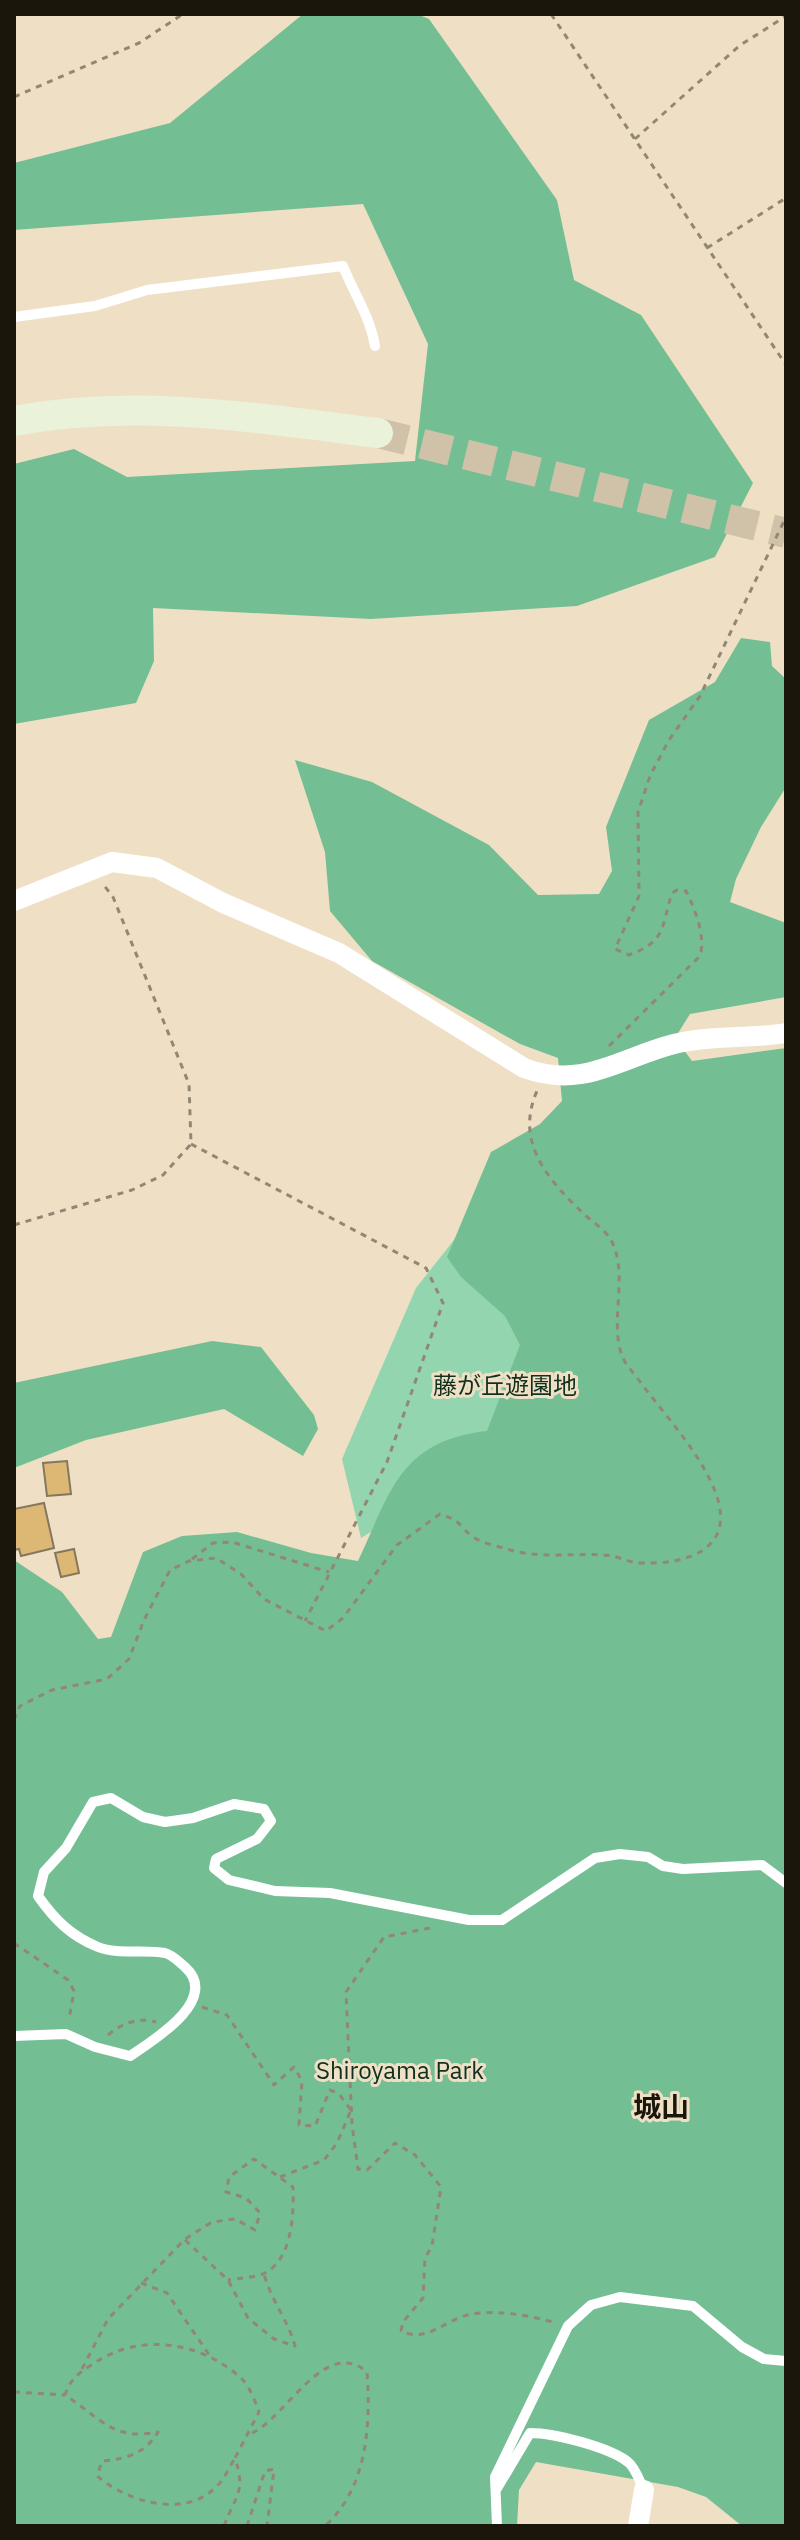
<svg xmlns="http://www.w3.org/2000/svg" width="800" height="2540" viewBox="0 0 800 2540" font-family="'IBM Plex Sans','Noto Sans JP',sans-serif">
	<rect width="100%" height="100%" fill="#efe0c5"/>
	<path fill="#92d5ae" d="M481,1206L621,1334L428,1497L361,1538L342,1459L416,1288Z"/>
	<path fill="#74be94" d="M303,14H417L429,19L557,200L574,280L641,315L753,483L715,557L577,606L371,619L153,608L154,661L136,703L14,724V464L74,449L127,477L415,461L428,344L363,204L14,230V163L170,123Z
		M741,638L770,642L772,666L786,679V787L761,827L736,879L730,902L786,923V997L690,1014L675,1038L692,1061L786,1048V2526H742L706,2497L678,2487L536,2462L519,2490L517,2526H14V1560L62,1592L98,1639L111,1637L143,1552L182,1536L237,1532L311,1553L358,1561C391,1491 400,1441 487,1431L520,1345L505,1316L461,1277L447,1257L491,1152L540,1124L562,1101L558,1058L520,1044L372,961L330,911L325,852L295,760L372,782L489,845L538,895L599,894L612,871L606,827L649,720L715,682Z
		M212,1341L261,1347L314,1415L318,1429L303,1456L224,1409L86,1440L14,1468V1383Z"/>
	<path fill="#ddb874" stroke="#84775e" stroke-width="2" d="M67,1461L71,1494L47,1496L43,1463Z
		M44,1503L54,1548L21,1556L19,1549L14,1550V1509Z
		M74,1549L79,1573L61,1577L55,1553Z"/>
	<g fill="none" stroke-linecap="round" stroke-linejoin="round">
		<path stroke="#cfc2a9" stroke-width="30" stroke-dasharray="30 15" stroke-linecap="butt" d="M378,433L786,533"/>
		<path stroke="#928774" stroke-width="3" stroke-dasharray="6 6" stroke-linecap="butt" d="M551,14L786,365
			M14,97L139,43L183,14
			M635,139L739,46L786,16
			M707,248L786,198
			M609,1046L700,956C706,937 695,909 686,891L677,890L672,893C661,927 667,941 629,955L615,949L639,896L638,812L650,776L669,740L700,696L786,517
			M191,1144L426,1268L443,1303L387,1462L305,1621
			M14,1225L132,1190L163,1175L191,1144L189,1084L113,897L103,884
			M192,1559L213,1543L232,1542L329,1572
			M14,1720L20,1706L52,1690L107,1679L129,1659L144,1620L170,1570L189,1561L216,1558L241,1574L264,1599L326,1631L343,1618L397,1545L440,1514C464,1522 457,1525 473,1537C482,1543 497,1546 507,1549C538,1559 572,1553 604,1555C616,1555 627,1562 639,1563C696,1565 741,1544 711,1482C694,1446 665,1415 641,1383C635,1374 624,1364 621,1353C610,1317 629,1274 611,1240C606,1231 593,1222 585,1215C549,1181 514,1143 537,1091
			M430,1928L384,1937L346,1992L352,2124L358,2169L367,2170L395,2143L415,2155L441,2187L432,2246L425,2258L423,2298L403,2322L401,2331C428,2344 446,2318 472,2314C499,2310 526,2315 553,2322
			M14,1943L68,1980L74,1991L69,2019
			M202,2007L227,2015L274,2085L294,2067L302,2081L299,2125L315,2126L330,2090L339,2094L351,2110
			M108,2035C122,2023 138,2017 156,2022
			M280,2177L324,2160L337,2143L351,2110
			M185,2240L228,2280L248,2318L274,2339L295,2346C288,2320 271,2300 264,2274
			M141,2283L167,2293L212,2359
			M14,2295V2297
			M82,2369L108,2319L185,2239L212,2222L235,2219L255,2230L260,2213L246,2198L226,2192L229,2177L254,2159L293,2187C294,2215 292,2259 265,2273C255,2278 239,2278 228,2280
			M14,2392L65,2395
			M252,2433C287,2417 325,2336 367,2372C371,2426 367,2488 325,2526
			M224,2526C236,2494 246,2493 235,2458L259,2412C255,2401 250,2387 242,2379C201,2341 139,2332 93,2364C79,2373 70,2379 65,2395C101,2418 112,2441 158,2432C145,2454 126,2459 102,2461L97,2476C128,2502 186,2520 218,2485C225,2478 230,2466 235,2458
			M247,2526L265,2471L274,2469L267,2526"/>
		<path stroke="#fff" stroke-width="10" d="M14,317L95,306L147,290L343,266C354,294 370,316 375,346
			M14,2036L66,2034L95,2047L130,2056C154,2040 221,1999 185,1967C179,1962 173,1955 165,1953C145,1949 117,1955 98,1947C71,1936 55,1920 38,1896L44,1872L66,1848L93,1802L111,1798L143,1817L165,1822L193,1818L234,1804L264,1809L271,1821L257,1839L216,1859L214,1868L229,1880L275,1891L330,1893L469,1920H502L595,1858L620,1854L648,1857L663,1866L683,1869L762,1865L786,1883
			M496,2490L530,2433C554,2433 609,2447 628,2462C635,2467 640,2482 644,2490
			M497,2526L495,2477L568,2326L591,2305L620,2297L693,2306L742,2347L764,2359L786,2361"/>
		<path stroke="#fff" stroke-width="20" d="M14,901L112,862L157,868L223,903L339,953L524,1068C583,1090 619,1058 674,1044C709,1035 750,1039 786,1033
			M638,2526L644,2490"/>
		<path stroke="#eaf2d9" stroke-width="30" d="M14,421C136,398 256,418 378,433"/>
	</g>
	<g text-anchor="middle" stroke-width="6" stroke-linejoin="round" paint-order="stroke">
		<g font-size="24" fill="#0f301f" stroke="#efe0c5">
			<text x="505" y="1394">藤が丘遊園地</text>
			<text x="400" y="2079">Shiroyama Park</text>
		</g>
		<g font-size="28" font-weight="bold" fill="#1b160c" stroke="#efe0c5">
			<text x="661" y="2117">城山</text>
		</g>
	</g>
	<rect width="800" height="2540" fill="none" stroke="#1b160c" stroke-width="32"/>
</svg>
